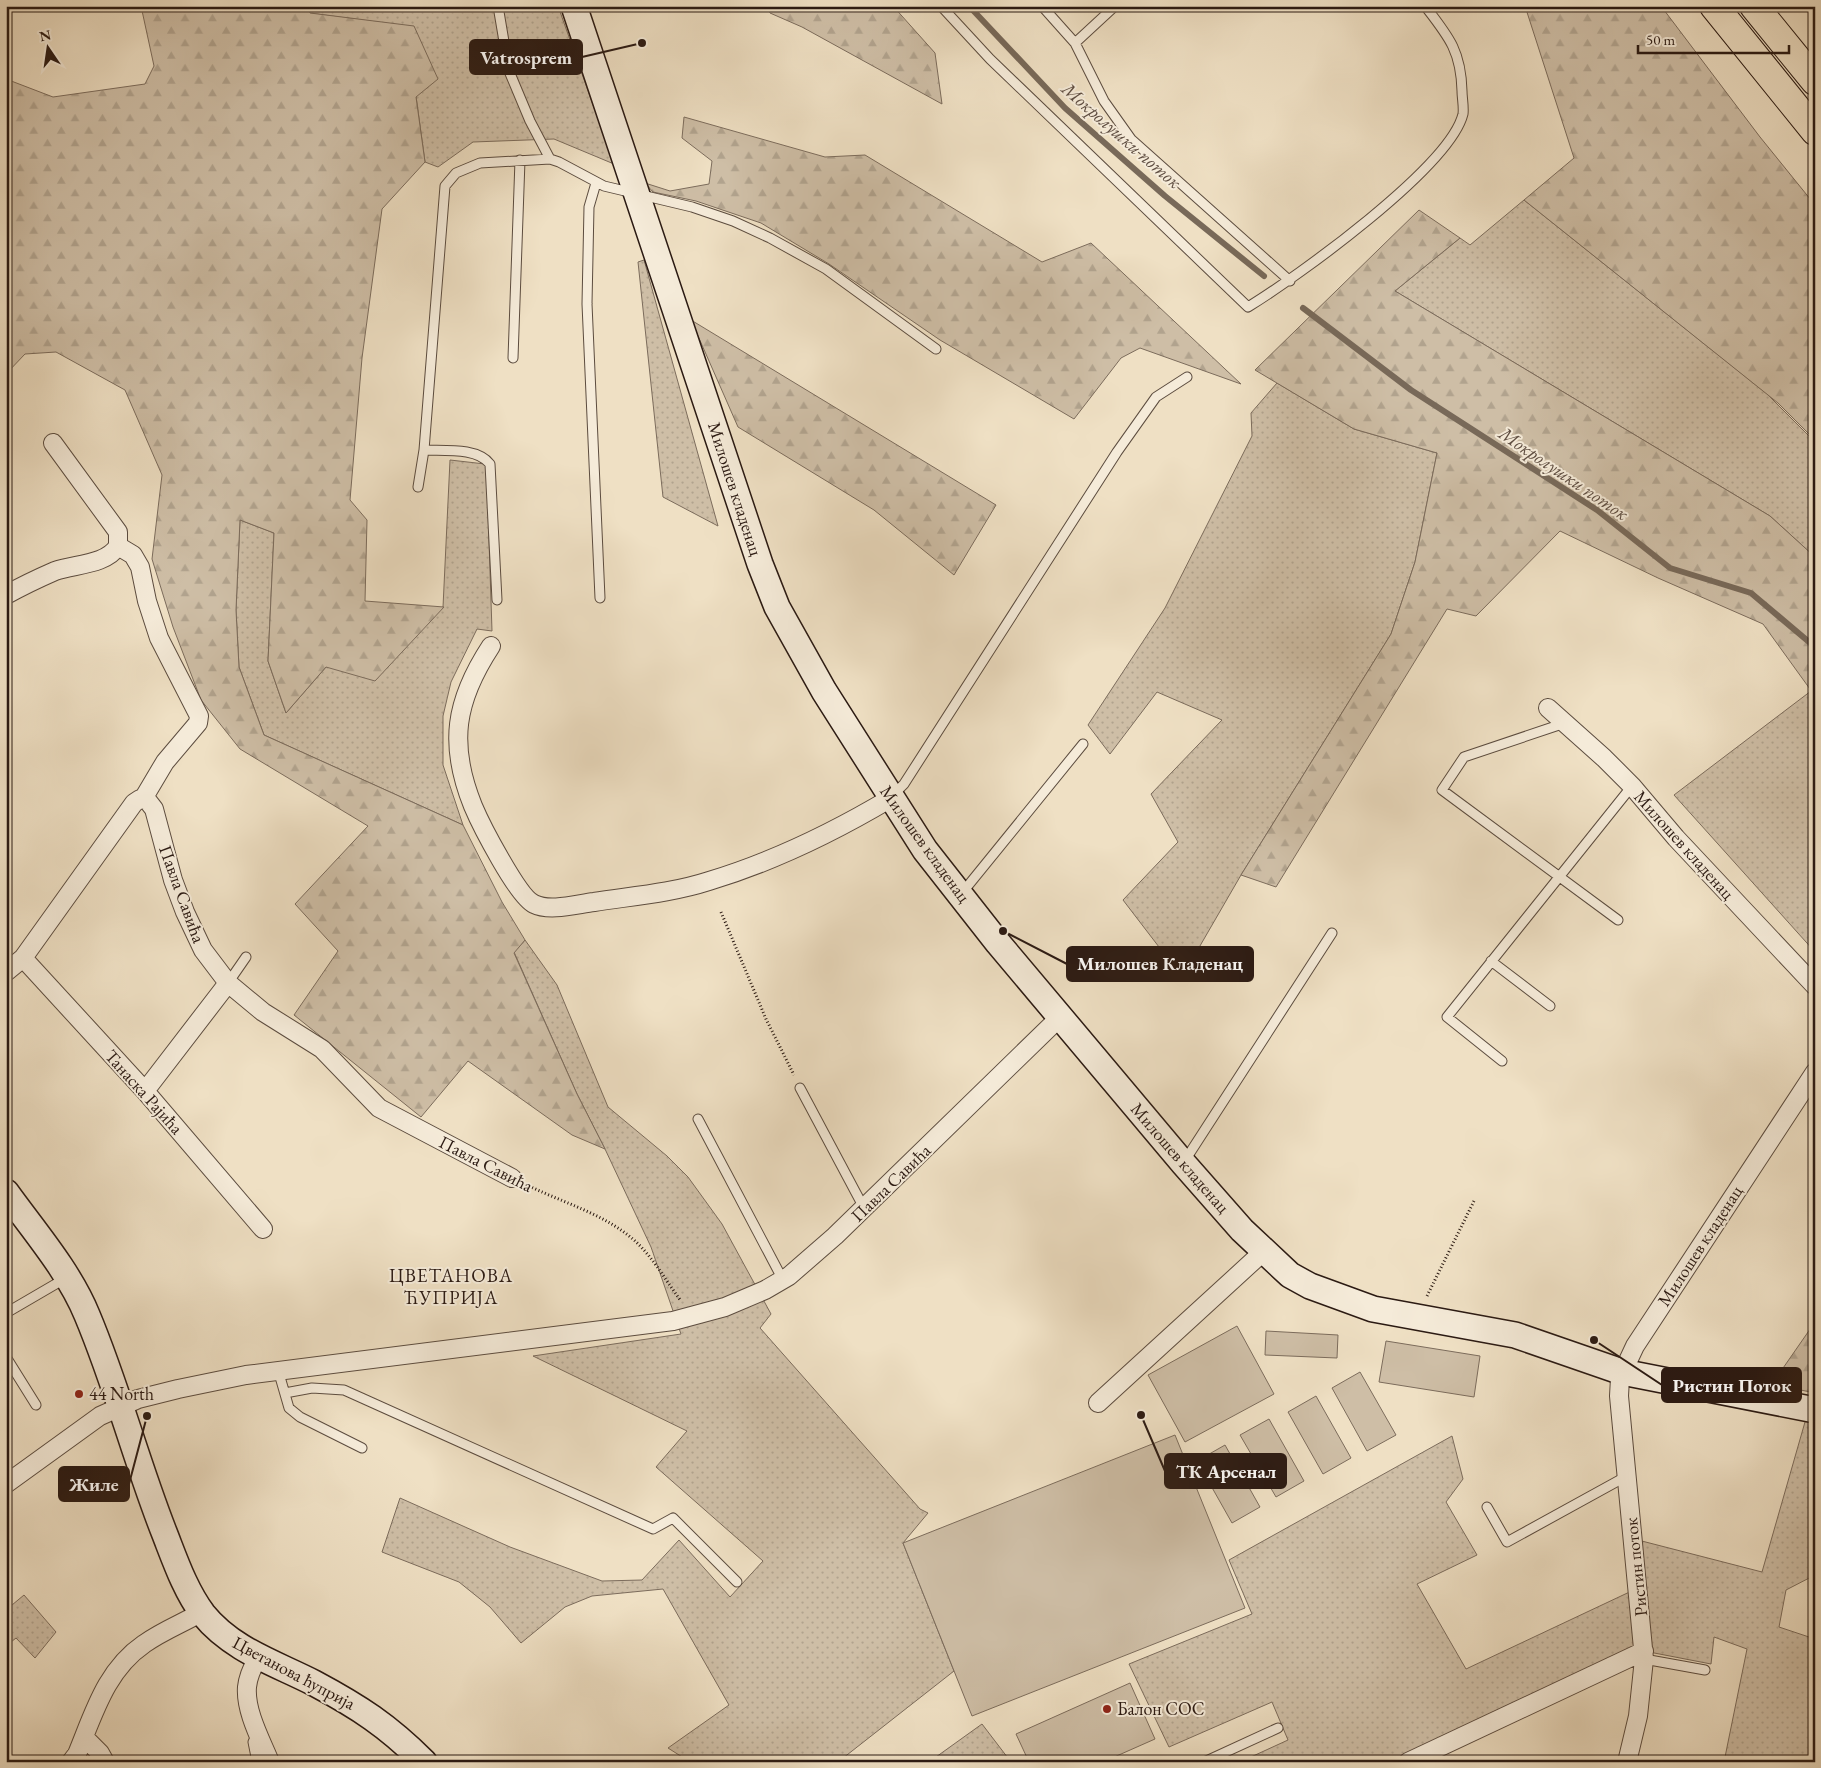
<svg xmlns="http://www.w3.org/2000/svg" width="1821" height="1768" viewBox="0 0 1821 1768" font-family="'EB Garamond',serif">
	<defs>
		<pattern id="grass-dots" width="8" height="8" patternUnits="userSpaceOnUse" patternTransform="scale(1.25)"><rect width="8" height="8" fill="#cebea6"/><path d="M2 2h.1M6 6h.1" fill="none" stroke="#b1a38e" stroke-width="1.8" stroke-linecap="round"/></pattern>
		<pattern id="forest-firs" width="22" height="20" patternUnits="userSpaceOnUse" patternTransform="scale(1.25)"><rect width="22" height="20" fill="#cebea6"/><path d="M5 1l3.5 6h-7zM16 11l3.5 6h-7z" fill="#b1a38e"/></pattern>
	</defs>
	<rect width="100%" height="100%" fill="#efe0c4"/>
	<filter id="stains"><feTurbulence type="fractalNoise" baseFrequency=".004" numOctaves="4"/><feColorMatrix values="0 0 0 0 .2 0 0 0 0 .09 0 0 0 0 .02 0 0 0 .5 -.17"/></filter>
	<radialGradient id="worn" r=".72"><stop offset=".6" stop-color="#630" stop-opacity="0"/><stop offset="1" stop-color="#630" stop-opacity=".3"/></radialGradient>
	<path fill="url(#grass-dots)" stroke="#7c6c5c" d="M307,6H558L614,164L554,139L473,142L438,167L425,162L416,96L414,27L309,13Z
		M1524,200L1766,393L1815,442V557L1770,516L1395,291L1460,238L1470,245Z
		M644,260L718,526L663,497L638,262Z
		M1277,383L1354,429L1437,453L1415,562L1391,634L1241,875L1182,977L1123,900L1178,842L1151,794L1222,720L1157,692L1110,754L1088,725L1165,608L1252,436L1251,413Z
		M450,460L485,464L487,480L492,631L477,629L451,682L443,716V765L463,825L264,735L239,667L236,610L240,520L274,533L268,661L286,713L326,667L443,607Z
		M1811,691L1815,696V952L1674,795Z
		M525,940L557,985L608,1107L667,1156L688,1177L722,1224L771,1314L760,1328L920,1509L928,1513L903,1543L954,1671L838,1762H690L668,1748L729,1705L663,1589L592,1596L565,1607L521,1643L490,1607L459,1582L382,1552L400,1498L510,1547L602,1581L642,1580L679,1540L730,1597L763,1561L656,1467L687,1431L533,1356L681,1334L651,1247L605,1149L577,1094L514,952Z
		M1809,1408L1815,1410V1575L1786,1590L1779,1627L1815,1639V1762H1724L1747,1649L1714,1637L1711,1664L1644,1651L1408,1762H1240L1288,1740L1272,1702L1169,1747L1129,1664L1252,1614L1229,1560L1452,1436L1463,1479L1446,1502L1477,1555L1417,1584L1466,1669L1638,1588L1634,1539L1762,1572Z
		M24,1595L56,1632L35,1658L16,1638L6,1646V1610Z
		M982,1724L1011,1762H929Z"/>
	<path fill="url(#forest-firs)" stroke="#7c6c5c" d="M141,6H307L310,13L414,26L438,79L416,97L425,162L382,209L362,358L350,500L367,520L365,601L444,607L375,681L326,667L286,713L268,661L274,533L240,520L236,610L239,667L264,735L463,825L502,902L525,940L514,953L577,1094L605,1149L572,1135L468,1061L421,1117L294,1015L338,951L295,904L368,826L240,749L201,700L173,627L152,559L162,475L125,390L56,352L25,354L6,374V79L53,97L145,84L154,66Z
		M766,6H893L935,53L942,104L802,27L770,13Z
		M1525,6H1661L1760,137L1815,205V440L1778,403L1524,200L1574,158Z
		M684,117L825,157L865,155L1042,262L1091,243L1241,384L1140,348L1121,358L1074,419L940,340L829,264L761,223L696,201L653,192L645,183L670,191L709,184L712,161L682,138Z
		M1419,210L1460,238L1395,291L1770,516L1815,557V696L1763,624L1658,578L1560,531L1476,616L1447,609L1276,887L1241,875L1391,634L1415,562L1437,453L1354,429L1255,370Z
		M691,320L996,505L954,575L874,510L738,427Z
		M1815,1322V1393L1772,1384Z"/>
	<path fill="#cebea6" stroke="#7c6c5c" d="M1237,1326L1274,1394L1185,1442L1148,1375Z
		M1266,1331L1338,1335L1337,1358L1265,1355Z
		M1386,1341L1480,1356L1474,1397L1379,1382Z
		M1360,1372L1396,1435L1367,1451L1332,1388Z
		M1316,1396L1351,1458L1323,1474L1288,1412Z
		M1269,1419L1304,1481L1276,1497L1240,1435Z
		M1175,1435L1245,1608L972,1716L903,1543Z
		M1225,1445L1260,1507L1232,1523L1197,1461Z
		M1130,1683L1155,1739L1103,1762H1029L1016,1734Z"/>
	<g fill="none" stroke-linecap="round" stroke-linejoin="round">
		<path stroke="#786959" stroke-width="6" d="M969,6L1065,108L1165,196L1264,276
			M1303,308L1411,390L1597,510L1670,568L1751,593L1815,647"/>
		<defs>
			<path id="lane" d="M498,6L509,71L530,121L550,159
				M941,6L990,59L1248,307C1297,277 1450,167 1463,114C1464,107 1462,98 1462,91C1461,51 1449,37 1425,6
				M1042,6L1075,43L1104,101L1131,139L1290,281
				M1075,43L1115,6
				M596,183L589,207L587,304L600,598
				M513,358L520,160
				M424,450C444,451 477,447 490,464L497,600
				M418,487L424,450L445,186L456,173L480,163L550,159L559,162L604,186L692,207L733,221L770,238L826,269L936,349
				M1565,723L1464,757L1442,790L1618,920
				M893,795L904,784L1117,452L1156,397L1187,377
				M962,893L1083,744
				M1491,961L1550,1006
				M228,983L246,957
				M1502,1061L1447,1017L1632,786
				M800,1088L864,1208
				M698,1119L783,1280
				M1184,1162L1332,933
				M6,1313L66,1278
				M6,1357L36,1405
				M278,1370L289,1408L300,1417L362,1448
				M285,1393L312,1388L344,1390L653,1529L673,1518L737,1582
				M1487,1507L1507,1542L1627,1476
				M1644,1659L1705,1670
				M257,1734L253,1742L257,1762
				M1204,1762L1278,1728"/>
			<path id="street" d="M118,546L133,555L140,567L147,601L159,638L199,716L198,723L165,762L143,799
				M6,595C22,586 39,578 55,571C75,564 106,565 118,546V532L53,443
				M491,646C455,701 448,744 473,806C481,825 518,897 534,904C550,912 577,904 594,902C633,896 672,893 709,881C772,862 834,832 891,798
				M1548,708L1604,758L1632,786L1676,838L1815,986
				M23,958L145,1091L263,1229
				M6,972L23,958L134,803L140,799L147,800L154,809L173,880L185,912L203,950L228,983L263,1012L322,1049L379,1108L512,1178
				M145,1091L228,983
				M1098,1403L1263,1252
				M6,1484L100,1416L138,1399L178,1389L246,1375L673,1321L725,1307L765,1290L789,1276L835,1236L1060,1017
				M258,1657C253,1666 248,1676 247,1687C245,1711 261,1740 270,1762
				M84,1737L100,1753L105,1762
				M71,1762L77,1754C94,1713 106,1670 144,1644C162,1631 183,1623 202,1612
				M1408,1762L1644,1651
				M1627,1762L1638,1716L1644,1659L1619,1396L1620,1378L1635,1346L1815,1072"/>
			<path id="secondary" d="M574,6L760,564L777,607L824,691L925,850L998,943L1183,1163L1242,1230L1290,1275L1310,1286L1373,1309L1515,1335L1622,1372L1815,1410
				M6,1192C34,1231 69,1271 87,1315C117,1386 136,1461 164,1532C175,1560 185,1590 203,1614C232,1650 275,1663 314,1683C359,1707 388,1726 424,1762"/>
			<path id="highway" d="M1714,6L1815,131
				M1754,6L1815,81"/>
		</defs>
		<use href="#lane" stroke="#5c4c3f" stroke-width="11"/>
		<use href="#street" stroke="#5c4c3f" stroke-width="20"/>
		<use href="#secondary" stroke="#2b1a13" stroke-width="28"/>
		<use href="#highway" stroke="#2b1a13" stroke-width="30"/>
		<path stroke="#2b1a13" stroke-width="3" stroke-dasharray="1 2.5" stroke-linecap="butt" d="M721,912L766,1019L794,1075
			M529,1186C564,1203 604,1214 634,1240C653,1257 666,1281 681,1301
			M1427,1296L1474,1201"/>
		<use href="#lane" stroke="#f5ebd9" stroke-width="9"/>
		<use href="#street" stroke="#f5ebd9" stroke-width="18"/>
		<use href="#secondary" stroke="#f5ebd9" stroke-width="25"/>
		<use href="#highway" stroke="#efe0c4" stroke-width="28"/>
	</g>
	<g fill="#8f2418" stroke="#f5ebd9" stroke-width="2">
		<circle cx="79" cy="1394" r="5"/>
		<circle cx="1107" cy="1709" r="5"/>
	</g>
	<g text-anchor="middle" stroke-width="4" stroke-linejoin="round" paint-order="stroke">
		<g font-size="18" fill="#2b1a13" stroke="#f5ebd9">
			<text transform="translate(735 489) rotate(72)" y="6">Милошев кладенац</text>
			<text transform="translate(925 844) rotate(54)" y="6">Милошев кладенац</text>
			<text transform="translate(1684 845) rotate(48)" y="6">Милошев кладенац</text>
			<text transform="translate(182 894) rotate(70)" y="6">Павла Савића</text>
			<text transform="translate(144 1092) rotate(48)" y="6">Танаска Рајића</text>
			<text transform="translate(1180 1158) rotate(49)" y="6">Милошев кладенац</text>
			<text transform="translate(486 1164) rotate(27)" y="6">Павла Савића</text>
			<text transform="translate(891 1183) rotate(-44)" y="6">Павла Савића</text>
			<text transform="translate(1700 1246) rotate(-57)" y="6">Милошев кладенац</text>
			<text transform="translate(1636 1567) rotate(-96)" y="6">Ристин поток</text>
			<text transform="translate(294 1673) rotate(28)" y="6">Цветанова ћуприја</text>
		</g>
		<g font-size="18" fill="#2b1a13" stroke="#f5ebd9" text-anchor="start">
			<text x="89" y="1400">44 North</text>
			<text x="1117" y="1715">Балон СОС</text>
		</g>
		<g font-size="19" font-style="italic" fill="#5f4e42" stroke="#f5ebd9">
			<text transform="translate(1122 135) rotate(41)" y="7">Мокролушки поток</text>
			<text transform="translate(1564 473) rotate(34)" y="7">Мокролушки поток</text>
		</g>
		<g font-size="19" letter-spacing="1" fill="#2b1a13" stroke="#f5ebd9">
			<text x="451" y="1282">ЦВЕТАНОВА<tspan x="451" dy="22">ЋУПРИЈА</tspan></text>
		</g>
	</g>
	<path fill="none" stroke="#2b1a13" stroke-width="2" d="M642 43L582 57M1003 931L1067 964M1594 1340L1662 1385M1141 1415L1165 1471M147 1416L129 1484"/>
	<g fill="#2b1a13" stroke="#f5ebd9" stroke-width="2">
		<circle cx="642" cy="43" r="5"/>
		<circle cx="1003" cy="931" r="5"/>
		<circle cx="1594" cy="1340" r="5"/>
		<circle cx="1141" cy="1415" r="5"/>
		<circle cx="147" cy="1416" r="5"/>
	</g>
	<g fill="#2b1a13" stroke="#2b1a13" stroke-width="2">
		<rect x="470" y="40" width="112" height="34" rx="5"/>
		<rect x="1067" y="947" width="186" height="34" rx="5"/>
		<rect x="1662" y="1368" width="139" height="34" rx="5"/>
		<rect x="1165" y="1454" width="121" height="34" rx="5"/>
		<rect x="59" y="1467" width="70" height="34" rx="5"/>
	</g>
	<g font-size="19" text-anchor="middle" font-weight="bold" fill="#fff">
		<text x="526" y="64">Vatrosprem</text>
		<text x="1160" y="970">Милошев Кладенац</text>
		<text x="1732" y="1392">Ристин Поток</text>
		<text x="1226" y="1478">ТК Арсенал</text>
		<text x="94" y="1491">Жиле</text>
	</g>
	<rect width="1821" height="1768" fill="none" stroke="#efe0c4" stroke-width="25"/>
	<rect x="8" y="8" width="1806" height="1753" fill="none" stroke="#2b1a13" stroke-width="2.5"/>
	<rect x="12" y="12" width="1796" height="1743" fill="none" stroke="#2b1a13"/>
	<g transform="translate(48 48) rotate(347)" stroke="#f5ebd9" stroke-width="4" paint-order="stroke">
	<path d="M0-4L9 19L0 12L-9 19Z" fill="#2b1a13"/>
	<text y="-8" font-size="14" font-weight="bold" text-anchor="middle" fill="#2b1a13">N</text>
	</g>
	<path d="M1638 45v8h151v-8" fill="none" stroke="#2b1a13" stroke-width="2.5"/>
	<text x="1646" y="45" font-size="15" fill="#2b1a13" stroke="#f5ebd9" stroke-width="4" paint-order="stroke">50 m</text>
	<rect width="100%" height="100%" filter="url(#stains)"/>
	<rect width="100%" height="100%" fill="url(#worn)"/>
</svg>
